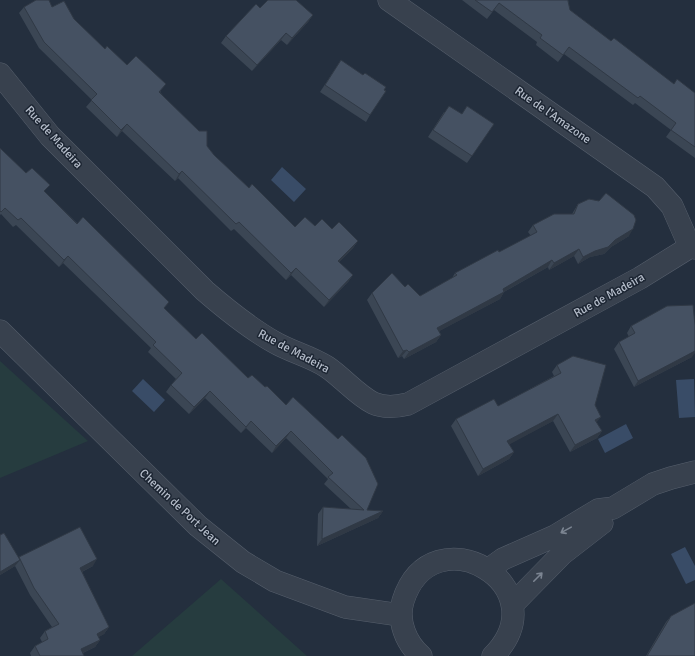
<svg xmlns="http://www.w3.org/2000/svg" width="695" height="656" viewBox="0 0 695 656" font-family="Signika,sans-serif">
	<rect width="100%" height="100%" fill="#242f3e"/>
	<path fill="#263c3f" d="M0,361L88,441L0,478Z
		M221,579L307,656H132Z"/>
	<path fill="#394c67" d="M282,167L306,189L294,202L271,180Z
		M143,379L165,400L154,412L132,391Z
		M694,379L695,417L679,418L676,380Z
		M626,424L633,438L605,453L598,439Z
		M685,547L695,566V580L686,584L671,554Z"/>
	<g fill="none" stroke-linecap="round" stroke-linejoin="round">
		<defs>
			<path id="street" d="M389,0L655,187L672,206L690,247L695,248
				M0,74L50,136L205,291C227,310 249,328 274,342C291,352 310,356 327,367C342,377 357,395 373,403C384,408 396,407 408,404L640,278L690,247
				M0,331L198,526L243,562L275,581L345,607L400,615
				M489,569L503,559L555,536L598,510L613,508L653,484L671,478L695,472
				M512,605L562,554L602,523
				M421,656C406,643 397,621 403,601C432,510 562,586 493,656"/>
		</defs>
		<use href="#street" stroke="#565f6c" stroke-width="23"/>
		<use href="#street" stroke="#38414e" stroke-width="22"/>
	</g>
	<path fill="#3b4654" d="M462,0H568L570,10L611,41L674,84L695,93V158L666,137L671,130L635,103L633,105L564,54L558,62L536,45L537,42L494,10L487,19Z
		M24,7H52L74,19L105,49L161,91L160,92L214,155L249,188L295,227L315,226L332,229L358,241L353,248L339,262L353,275L348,282L324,307L291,275L286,280L234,229L231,231L178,178L175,181L122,131L117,137L86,107L92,100L39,48L19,13Z
		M313,15L308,22L287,45L281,40L252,71L221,43L226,36Z
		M341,60L370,115L366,122L320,92Z
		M467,106L494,124L467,163L428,137L444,112L462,114Z
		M0,148L196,339L248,378L367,510L383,511L378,518L317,546L318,514L323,507L351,509L324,484L328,479L286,438L272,453L246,428L241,433L205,398L189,414L166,392L171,385L176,379L148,352L151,348L63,263L59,267L16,225L13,227L1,214L0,215Z
		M578,204L629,236L611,247L604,254L590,257L578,264L574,256L549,270L548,267L504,292L500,299L439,331L441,335L436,342L404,359L402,356L398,358L367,300L372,293L405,287L420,296L452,278L455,273L499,252L531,236L528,232L533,225L572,214Z
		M631,326L692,357L634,387L614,349L619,342L629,337L627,333Z
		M557,365L595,405L597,423L602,431L597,438L570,452L553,421L509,444L514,452L509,459L478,476L451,426L456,419L498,406L554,376L552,372Z
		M0,535L18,558L93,566L82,572L109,627L104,634L98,637L100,640L95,647L83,653L84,656H31L30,653L35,646L42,642L40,638L45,631L52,627L30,595L15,566L0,575Z
		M671,616L695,656H646L666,622Z"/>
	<path fill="#303945" d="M313,15L308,22L287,45L292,38Z
		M286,33L281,40L252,71L257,65Z
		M127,124L122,131L117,137L121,130Z
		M182,171L178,178L175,181L179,174Z
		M633,229L629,236L611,247L604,254L590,257L578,264L583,257L615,240Z
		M358,241L353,248L333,268L338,261Z
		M579,249L574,256L549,270L554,263Z
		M68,256L63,263L59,267L64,260Z
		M552,260L548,267L502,293L504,292L500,299L432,335L437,328Z
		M296,268L291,275L286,280L291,273Z
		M353,275L348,282L324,307L329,300Z
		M441,335L436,342L404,359L409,352Z
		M407,350L402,356L398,358L403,351Z
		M695,351V353L692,357L634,387L638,381Z
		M210,391L205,398L189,414L194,407Z
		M558,414L553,421L503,448L507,441Z
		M601,417L596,423L595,420Z
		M251,421L246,428L241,433Z
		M291,431L286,438L272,453L276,446Z
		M602,431L597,438L570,452L575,445Z
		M514,452L509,459L478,476L483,469Z
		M383,511L378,518L317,546L322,539Z
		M97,559L93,566L75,575L80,568Z
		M20,560L15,566L0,575V572Z
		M109,627L104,634L92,641L97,634Z
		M100,640L95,647L76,656L81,649Z"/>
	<path fill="#455162" stroke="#303945" d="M36,0H49L52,7L64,1L74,19L105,49L107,46L127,65L136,56L166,84L159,92L199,131H207V146L214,155L249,188L252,184L295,227L305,217L315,226L322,219L332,229L339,222L358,241L338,261L353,275L329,300L296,268L291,273L239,222L236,224L182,171L179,174L127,124L121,130L91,100L97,94L44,42L24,7Z
		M268,0H296L313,15L292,38L286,33L257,65L226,36L256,4L260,8Z
		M475,0H568V1L570,10L611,41L614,38L674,84L677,79L695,93V147L671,130L676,123L640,96L638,98L569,47L563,55L540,38L542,35L499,3L492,12Z
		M341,60L363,75L365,73L386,87L384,90L386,91L370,115L325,85Z
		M449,106L462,114L467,106L494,124L472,156L433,130Z
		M0,148L26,173L32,168L50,185L44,191L77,224L83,217L169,302L164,308L196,339L202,333L248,378L252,375L265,387L267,386L286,405L293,397L338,439L342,435L366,458L378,484L367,510L383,511L322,539L323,507L364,510L328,477L333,473L291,431L276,446L251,421L246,427L210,391L194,407L171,385L182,373L153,345L156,342L68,256L64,260L21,218L18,220L5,208L1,212L0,211Z
		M606,193L634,215L636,220L633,229L615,240L608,247L595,251L583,257L579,249L554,263L552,260L503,289L504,292L437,328L441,335L409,352L407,350L403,351L372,293L392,273L405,287L408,284L420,296L457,275L455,273L498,250L499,252L537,232L533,225L554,214H574L578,204L589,199L599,201Z
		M693,305L695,325V351L638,381L619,342L635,333L631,326L667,306Z
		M573,356L606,365L595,405L601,417L595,420L602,431L575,445L558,414L507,441L514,452L483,469L456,419L494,399L498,406L561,373L557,365Z
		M80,527L97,559L80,568L109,627L97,634L100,640L81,649L84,656H40L35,646L48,639L45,631L59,624L34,588L19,557Z
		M4,533L20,560L0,572V535Z
		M695,603V656H647L671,616Z"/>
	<defs><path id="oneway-shaft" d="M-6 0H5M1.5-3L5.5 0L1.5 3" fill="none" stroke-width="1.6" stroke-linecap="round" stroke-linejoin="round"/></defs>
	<g stroke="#7c8592">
		<use href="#oneway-shaft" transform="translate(566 530) rotate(151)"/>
		<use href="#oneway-shaft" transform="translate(538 577) rotate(-45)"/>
	</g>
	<g text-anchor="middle" stroke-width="3" stroke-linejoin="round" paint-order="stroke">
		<g font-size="12" fill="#b4bcc9" stroke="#1d2633">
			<text transform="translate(553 115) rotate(35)" y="4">Rue de l'Amazone</text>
			<text transform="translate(54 137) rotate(48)" y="4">Rue de Madeira</text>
			<text transform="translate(609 295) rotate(-29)" y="4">Rue de Madeira</text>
			<text transform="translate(294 351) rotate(28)" y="4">Rue de Madeira</text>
			<text transform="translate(180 507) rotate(43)" y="4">Chemin de Port Jean</text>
		</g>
	</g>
</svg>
